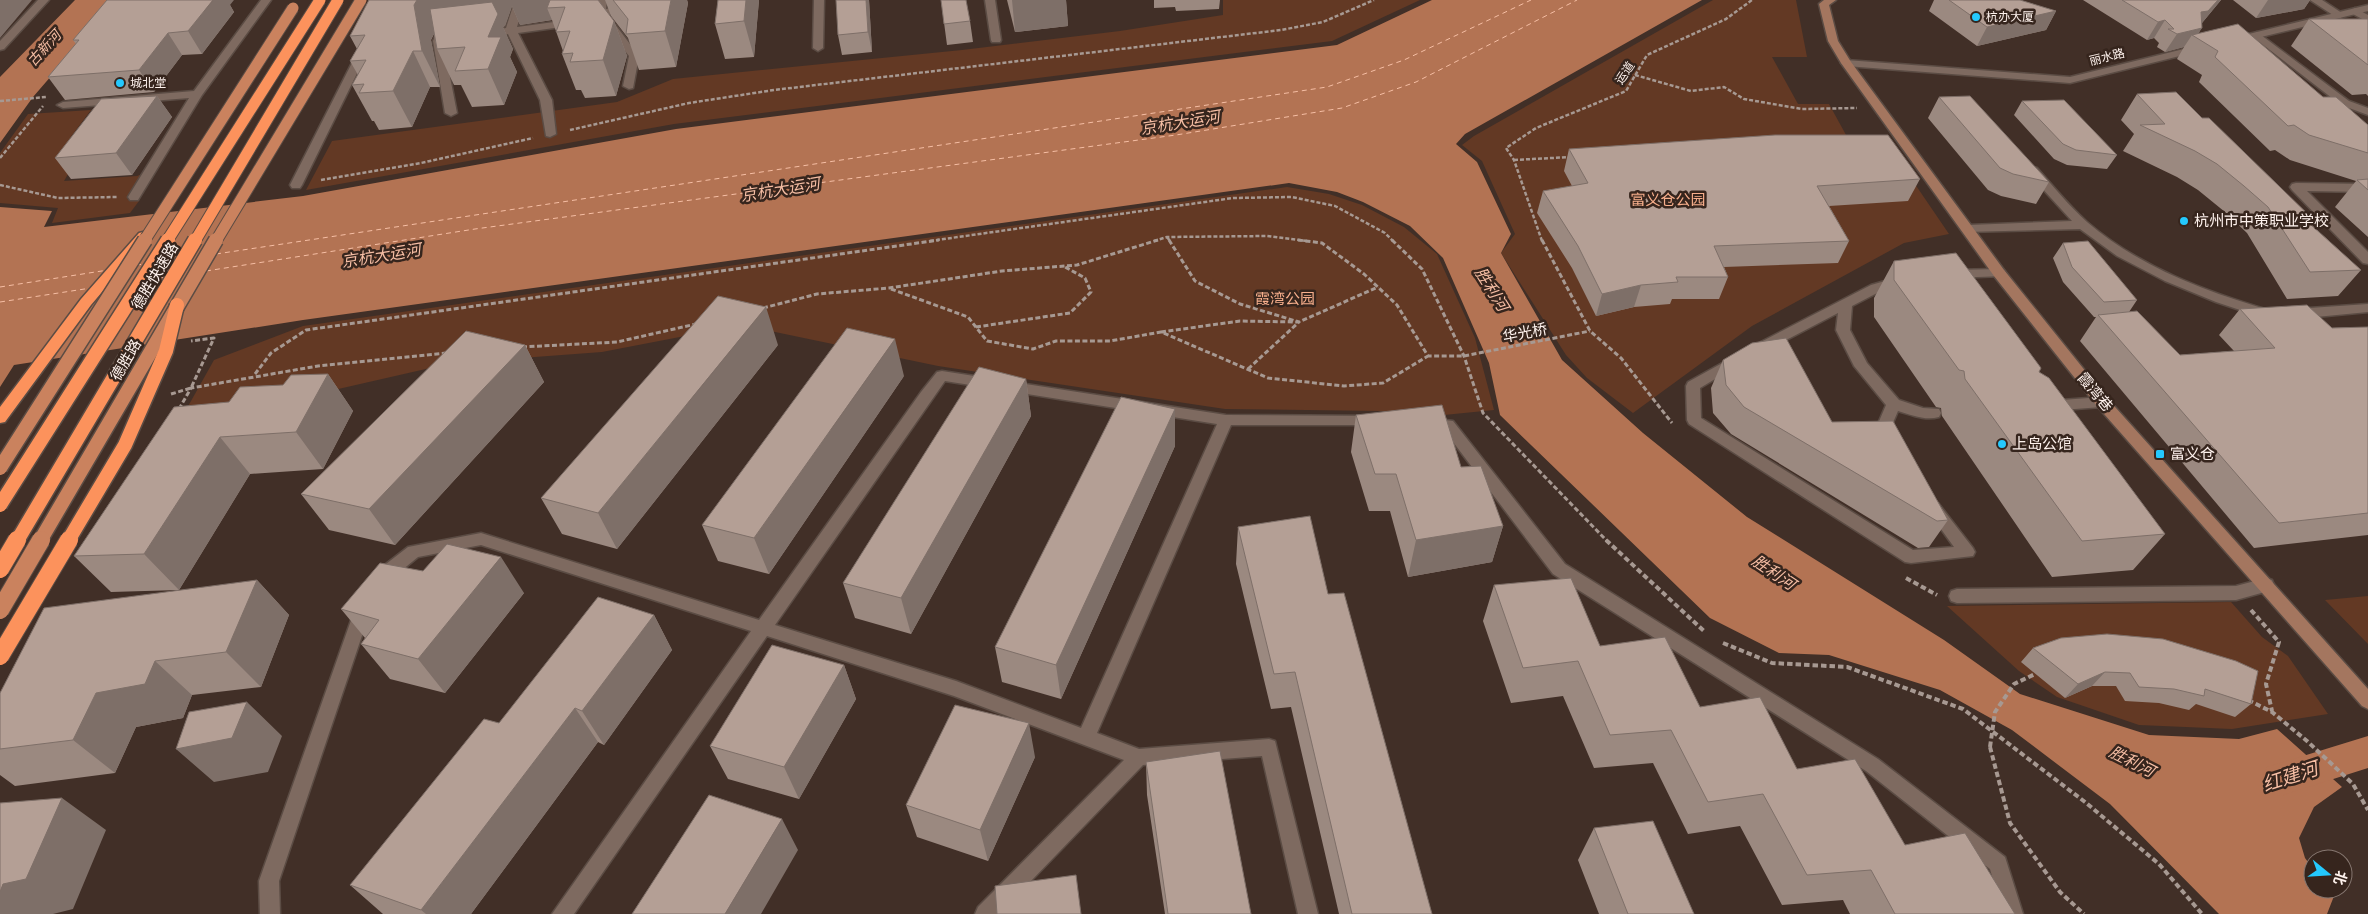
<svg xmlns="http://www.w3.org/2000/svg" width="2368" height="914" viewBox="0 0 2368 914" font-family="Roboto,'Noto Sans SC',sans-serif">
	<rect width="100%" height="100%" fill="#412f27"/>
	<path fill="#633924" d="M1223,0H1420L1332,41L674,124L306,190L332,141L617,102L673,79L962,50L1120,31L1223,15Z
		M1713,0H1796L1807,57H1772L1798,104H1829L1851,144L1887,143L1949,234L1904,243L1752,326L1633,413L1587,378L1566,355L1501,253L1515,234L1482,161L1462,145L1474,136Z
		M91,110L70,138L75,162L64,181L137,176L144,173L127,199L139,201L130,213L52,223L58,208L0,203V153L28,114Z
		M1287,187L1329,194L1362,205L1404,227L1437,254L1475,338L1494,410L1444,415L1381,411L1225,409L938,366L742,325L602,352L452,363L177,426L214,360L303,326Z
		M2368,596V644L2325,600Z
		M2231,602L2262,637L2288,656L2328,714L2232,729L2139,725L2057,697L2019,671L1947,606Z"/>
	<path fill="#b37353" d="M75,0H117L33,97L0,143V77Z
		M1432,0H1702L1465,134L1456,144L1477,162L1511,234L1501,253L1562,360L1643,433L1747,517L1944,640L2020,694L2149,735L2239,739L2277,729L2342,787L2314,807L2299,838L2305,858L2313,869V889H2328L2334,896L2327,914H2219L2110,804L2012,730L1940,690L1829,655L1779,653L1710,618L1500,415L1489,363L1443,258L1410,226L1363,202L1337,192L1289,183L303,320L14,365L0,387V207L52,211L44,227L303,196L676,129L1337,45Z"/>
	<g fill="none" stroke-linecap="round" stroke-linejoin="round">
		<path fill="#b37353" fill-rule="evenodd" d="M2368,736V768L2280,796L2267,791L2262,779L2267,767Z"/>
		<path stroke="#f6bea4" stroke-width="1" stroke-dasharray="5 4" stroke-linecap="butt" d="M216,254L1327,87L1404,60L1531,0
			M161,262L175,260
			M136,265L145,264
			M206,271L475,229L1176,135L1342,108L1416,82L1577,0
			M152,279L165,277
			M0,287L108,270
			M0,302L91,288"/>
		<defs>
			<path id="lane" d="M38,0H49L4,49L0,50V41Z
				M261,0H271L202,95L138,200H130L128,197L189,98L63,108L57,105L63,102L194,91Z
				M451,0H461L443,41L457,113L451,116L445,113L433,41Z
				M515,0H525L517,27L554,22L595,12L597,0H607L606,9L643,0H660L608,15L639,56L633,88L629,89L623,86L629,56L599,17L554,28L518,33L552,100L556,134L550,137L546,136L540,100L508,34L485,37L480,34L485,31L506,28Z
				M814,0H824L823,48L818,51L813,48Z
				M985,0H995L1001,40L1000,42H992L991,40Z
				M2310,0H2322L2345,15L2340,18L2336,17Z
				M2355,8L2368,15V22L2351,13L2350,11Z
				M2257,32L2349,101L2368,108V115L2341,105L2253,37L2252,35Z
				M363,48L368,51L302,185L300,188H292L290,185L358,51Z
				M2033,167L2037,168C2053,186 2069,206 2087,222C2139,267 2207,292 2272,311L2274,314L2267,319L2216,302L2165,281L2117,256L2080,229L1965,232L1963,229L1965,226L1969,225L2072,221L2029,174L2027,171Z
				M2296,183L2368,184V192L2307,191L2368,252V264L2363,263L2292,190L2290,187L2292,184Z
				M1999,269L2004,270L2006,273L2004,276L1951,278L1944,274L1951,270Z
				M1899,277L1906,281L1904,284L1881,291L1852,306L1850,330L1867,363L1899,400L1923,408L1939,409L1941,413L1939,417C1925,421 1912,415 1898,411L1889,432L1893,439L1891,443C1882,446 1878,441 1874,433L1886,405L1854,366L1836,330L1838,313L1765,351L1760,353L1753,348L1755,345L1871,285Z
				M2368,304V312L2295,319L2288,314L2295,309Z
				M1735,356L1740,358L1742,361L1740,364L1700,388L1701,418L1913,550L1954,547L1925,507L1928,503H1938L1973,548L1975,552L1973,556L1911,563L1905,562L1689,424L1687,420L1686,386L1688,382Z
				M942,371L1226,415L1381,416L1383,420L1381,424L1376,425H1231L1097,733L1139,749L1269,739L1275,741L1318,914H1298L1262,756L1143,765L999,914H975L978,907L1124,760L954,696L767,636L574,914H552L751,631L481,545L418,557L385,584L379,586L373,584L371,579L373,574L408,547L481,533L759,620L921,392L937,372ZM945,381L1217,424L1081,728L956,681L775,625Z
				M2102,397L2109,402L2102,407L2048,411L2041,406L2048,401Z
				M1429,418L1453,421L1565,564L1878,759L2005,857L2023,914H2003L1990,869L1866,771L1553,574L1444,430L1424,427L1422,423L1424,419Z
				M2266,578L2272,580L2274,585L2272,590L2236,600L1957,603L1951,601L1949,596L1951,591L1957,589L2236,586Z
				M363,602L369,604L371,609L279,881L280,914H260L259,881L355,609L357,604Z"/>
			<path id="street" d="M2368,5V11L2232,44L2227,41L2228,39Z
				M2200,45L2204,46V50L2070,83L1846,66L1841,63L1846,60L2070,77Z"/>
			<path id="secondary" d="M1824,0H1836L1829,5L1838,41L1851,62L2004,270L2107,398L2368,689V709L2362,706L2097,406L1994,276L1841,63L1828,41L1819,4Z"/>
			<path id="highway" d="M143,232L149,236L147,239L91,305L5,422L0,423V407L81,299L139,233Z"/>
		</defs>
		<use href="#lane" stroke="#5b4c44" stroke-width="3"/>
		<use href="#street" stroke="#5b4c44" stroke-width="3"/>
		<use href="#secondary" stroke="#5b4c44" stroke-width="3"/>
		<use href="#highway" stroke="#5b4c44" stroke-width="3"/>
		<path stroke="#a79992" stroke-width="2.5" stroke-dasharray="4 2" stroke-linecap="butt" d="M1635,75L1691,91L1724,87L1744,99L1802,109L1857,108
			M0,101L46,97
			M570,130L689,103L774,90L1281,30L1323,22L1374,0
			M0,158L43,106
			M1514,160L1571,157
			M321,180L421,163L533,138
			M0,185L58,198L118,197
			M1167,237L1170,241
			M930,241L1233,198L1292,197L1335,206L1385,233L1393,241
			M1154,241L1167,237L1267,236L1308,241
			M1542,241L1514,160L1506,148L1536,128L1626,91L1647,55L1726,19L1752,0"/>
		<path stroke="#a79992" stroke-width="3" stroke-dasharray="5 2.5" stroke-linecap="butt" d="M1169,240L1195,281L1240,304L1299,322L1248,369
			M1298,240L1322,243L1364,274L1397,305L1428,356H1464L1590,331
			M1392,240L1422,269L1464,356L1483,413L1607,541
			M1542,240L1590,331L1621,358L1672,423
			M891,289L968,317L987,341L1033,349L1056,341H1110L1161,332L1268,378L1344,386L1383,383L1428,356
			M763,308L817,294L889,288L1002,271L1077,265L1158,240
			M976,327L1070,313L1091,292L1085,278L1065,267
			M1161,332L1240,321L1299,322L1378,287
			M522,347L617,342L696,324
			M255,374L271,353L306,330L939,240
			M171,394L191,388L214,338L191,341
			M179,409L191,388L318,366L446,353"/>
		<path stroke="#a79992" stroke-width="4" stroke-dasharray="5.5 3" stroke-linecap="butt" d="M1606,540L1705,632
			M1906,578L1937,595
			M2251,610L2279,642L2266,684L2272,711
			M1723,643L1772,663L1847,667L1963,709L2085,802L2159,864L2202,914
			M2248,700L2272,712L2307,741L2353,784L2368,810
			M1990,747L2010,823L2060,892L2084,914"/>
		<use href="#lane" fill="#7e6a60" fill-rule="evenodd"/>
		<use href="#street" fill="#7e6a60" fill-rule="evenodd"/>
		<use href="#secondary" fill="#a4765f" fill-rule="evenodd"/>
		<use href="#highway" fill="#fc925c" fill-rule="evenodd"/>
		<defs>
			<path id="primary-bridge-far2" d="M144,241L293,8
				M216,241L361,0"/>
			<path id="primary-bridge-far1" d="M0,468L145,240
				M40,541L216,240"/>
			<path id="primary-bridge" d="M0,610L41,540"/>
			<path id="highway-bridge-far2" d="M167,241L320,0
				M195,241L338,0"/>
			<path id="highway-bridge-far1" d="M0,505L168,240
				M17,541L195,240
				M68,541L125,445L166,351L177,305"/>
			<path id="highway-bridge" d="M0,569L17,540
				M0,656L69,540"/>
		</defs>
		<use href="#primary-bridge-far2" stroke="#5b4c44" stroke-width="13" stroke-linecap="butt"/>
		<use href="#primary-bridge-far1" stroke="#5b4c44" stroke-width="17" stroke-linecap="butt"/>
		<use href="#primary-bridge" stroke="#5b4c44" stroke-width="20" stroke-linecap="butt"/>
		<use href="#highway-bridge-far2" stroke="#5b4c44" stroke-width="13" stroke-linecap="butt"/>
		<use href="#highway-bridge-far1" stroke="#5b4c44" stroke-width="17" stroke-linecap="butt"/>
		<use href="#highway-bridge" stroke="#5b4c44" stroke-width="20" stroke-linecap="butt"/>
		<path stroke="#a79992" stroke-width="4" stroke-dasharray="5.5 3" stroke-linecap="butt" d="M1990,747L1995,712L2014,684L2035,674"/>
		<use href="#primary-bridge-far2" stroke="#ca825e" stroke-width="11"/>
		<use href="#primary-bridge-far1" stroke="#ca825e" stroke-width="14"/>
		<use href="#primary-bridge" stroke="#ca825e" stroke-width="18"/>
		<use href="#highway-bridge-far2" stroke="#fc925c" stroke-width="11"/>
		<use href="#highway-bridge-far1" stroke="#fc925c" stroke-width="14"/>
		<use href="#highway-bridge" stroke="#fc925c" stroke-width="18"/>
	</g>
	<path fill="#9b8980" d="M369,0H598L614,21L627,56L616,96L585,98L581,90H576L562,54L563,51L552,20L520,25L512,6L505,26L503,27L513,49L510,57L517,72L504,105L472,107L461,85H454L437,49L434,34L431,40L440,87H430L412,127L379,130L374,121H372L352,85L358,75L350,61L357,49L350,36Z
		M605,0H687L688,3L676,67L639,70L628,38L611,16Z
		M718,0H759L754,57L725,59L715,24Z
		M869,0L872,52L842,55L838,35Z
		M941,0L970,21L973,42L947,45Z
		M1007,0H1066L1068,26L1015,32Z
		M1154,0H1220L1219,9L1176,11L1175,7L1154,8Z
		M1934,0H2020L2056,11L2046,30L1977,46L1929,11Z
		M2083,0H2221L2202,23L2199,33L2323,97L2368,125V237L2335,207L2356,181L2290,160L2275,150L2270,151L2199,82L2202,75L2177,59L2184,47L2165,52L2157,47L2159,43L2154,38L2147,40Z
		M2233,0H2310L2304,9L2256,18Z
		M230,5L234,12L202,54L182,55L154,92L65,100L48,77L76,44L73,40Z
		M2309,19H2368V96L2366,94L2352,95L2291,46Z
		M2137,94L2202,118L2317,223L2314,227L2361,270L2338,296L2287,299L2247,233L2225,212L2198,190L2177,177L2123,151L2134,134L2121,120Z
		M157,96L172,117L132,175L71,179L55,158Z
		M1939,97L2049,182L2036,204L2001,196L1988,190L1928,118Z
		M2022,101L2117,155L2107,169L2067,165L2054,159L2014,115Z
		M1569,149L1920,179L1908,201L1829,206L1849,241L1838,263L1724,267L1728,277L1719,299H1672L1670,304L1634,307L1596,316L1572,268L1537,213L1543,191L1572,186L1564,171Z
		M2063,243L2137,300L2129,312L2180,355L2234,351L2219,335L2240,309L2332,328L2368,327V535L2254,548L2080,341L2096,317H2094L2063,282L2053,258Z
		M1894,261L2039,372L2165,534L2133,570L2052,577L1942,416L1941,408L1936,407L1874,317V298Z
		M525,345L544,382L395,545L329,530L301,494Z
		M778,345L617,549L562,534L541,498Z
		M1723,360L1832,422L1948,520L1929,547L1918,548L1731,434L1713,413L1711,388Z
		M328,374L353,411L323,469L250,474L179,590L111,592L74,556L229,402L283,385Z
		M904,376L769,574L718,561L702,525Z
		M1026,379L1031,416L911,634L855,618L843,583Z
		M1175,409V446L1061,699L1002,682L995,647Z
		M1356,415L1461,467L1503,526L1492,562L1408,577L1390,511H1369L1351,452Z
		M1238,527L1328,594L1432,914H1339L1291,707L1271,709L1236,564Z
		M423,571L524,593L445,693L390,679L361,644L365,638L341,609Z
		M257,580L289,615L261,687L192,695L183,718L136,727L115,773L15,786L0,775V693Z
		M1494,585L1600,646L1700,707L1797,769L1905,845L2015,914H1850L1843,900L1782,905L1740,826L1688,834L1653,763L1594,768L1563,696L1511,703L1483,621Z
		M654,615L672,650L604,745L598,742L471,914H383L350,885L499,723Z
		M2061,638L2251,704L2235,717L2196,704L2189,710L2159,703L2125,701L2116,686H2092L2065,698L2021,662L2033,648Z
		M844,665L856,699L799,799L728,779L710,746Z
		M1035,757L988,861L917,837L906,805Z
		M1146,762L1251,914H1165L1147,795Z
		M1594,828L1694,914H1599L1578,860Z"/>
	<path fill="#7e6f68" d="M0,0H32L0,38Z
		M213,0H234L230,5L234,12L202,54L188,31Z
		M417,0H596L565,7L547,8L552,20L520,25L512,6L505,26L503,27L513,49L510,57L517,72L504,105L488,69L441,19L431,40L440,87L422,51L414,5Z
		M671,0H687L688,3L676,67L665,31Z
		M746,0H759L754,57L744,21Z
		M866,0H869L872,52L868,32Z
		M1012,0H1066L1068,26L1015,32Z
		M2218,0H2221L2197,29L2201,12Z
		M2268,0H2310L2304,9L2256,18Z
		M2056,11L2046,30L1977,46L1987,27Z
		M2165,20L2154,38L2147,40L2158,22Z
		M614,21L627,56L616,96L603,60Z
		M2202,28L2196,37L2192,35L2184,47L2165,52L2177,34Z
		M168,33L182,55L154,92L139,70Z
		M413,51L430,87L412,127L393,91Z
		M157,96L172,117L132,175L116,153Z
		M1641,285L1634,307L1596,316L1602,294Z
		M766,307L778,345L617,549L598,513Z
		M895,339L904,376L769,574L754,538Z
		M525,345L544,382L395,545L369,509Z
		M328,374L353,411L323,469L296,432Z
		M1026,379L1031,416L911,634L901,598Z
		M1175,409V446L1061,699L1056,665Z
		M220,437L250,474L179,590L144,554Z
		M1503,526L1492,562L1408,577L1416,540Z
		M501,557L524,593L445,693L418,659Z
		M257,580L289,615L261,687L226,652Z
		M654,615L672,650L604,745L582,711Z
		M155,661L192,695L183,718L136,727L115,773L73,740L96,693Z
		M844,665L856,699L799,799L784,767Z
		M2105,672L2092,686L2065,698L2078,684Z
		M247,702L282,736L268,772L214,782L176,749Z
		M575,708L598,742L471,914H426L421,910Z
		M1029,723L1035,757L988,861L980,830Z
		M62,798L106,830L73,909L53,914H0V892L3,884Z
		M782,819L798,850L761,914H725Z"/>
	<path fill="#b49f95" stroke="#7e6f68" d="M107,0H213L188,31L168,33L139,70L48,77L79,40H73Z
		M369,0H417L414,5L422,51H413L393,91L359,93L364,84L352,85L366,60L350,61L365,35L350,36Z
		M550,0H598L614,21L603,60L570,62L573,53L562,54L570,31L556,32L565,7L547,8Z
		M613,0H671L665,31L626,34L628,19Z
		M718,0H746L744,21L715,24Z
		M836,0H866L868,32L838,35Z
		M941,0H966L970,21L944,24Z
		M1949,0H2020L2056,11L1987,27Z
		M2122,0H2218L2208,11L2201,12L2202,28L2177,34L2168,29H2174L2165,20L2158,22Z
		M492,2L498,14L488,37H501L488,69L455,71L465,47L437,49L430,9Z
		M2309,19H2368V65Z
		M2238,24L2323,97H2336L2368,125V153L2309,135L2294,125L2288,126L2215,57L2218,51L2192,35Z
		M2176,92L2202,118H2209L2317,223L2310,224L2361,270L2310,272L2268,207L2244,186L2217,164L2195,151L2140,125L2165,124L2137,94Z
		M157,96L116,153L55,158L101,99Z
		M1970,96L2049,182L2013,174L2000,168L1939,97Z
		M2064,100L2117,155L2076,150L2063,144L2022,101Z
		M1775,135H1888L1920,179L1817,186L1849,241L1714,246L1728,277H1676L1678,282L1641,285L1602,294L1578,246L1543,191L1588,183L1569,149Z
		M2368,179V190L2357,180Z
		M2088,241L2137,300L2104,302L2072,267L2063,243Z
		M1956,253L2041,368L2039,372L2049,378L2165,534L2082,541L1965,379L1964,371L1959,370L1894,280V261Z
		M718,296L766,307L598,513L541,498Z
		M2307,305L2332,328L2368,327V513L2279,523L2098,315L2137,311L2180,355L2275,348L2240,309Z
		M847,328L895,339L754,538L702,525Z
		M466,331L525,345L369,509L301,494Z
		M1786,338L1832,422L1893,421L1948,520L1937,521L1744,407L1726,385L1723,360L1752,343Z
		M979,367L1026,379L901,598L843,583Z
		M328,374L296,432L220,437L144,554L74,556L174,407L229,402L240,387L283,385L291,375Z
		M1121,397L1175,409L1056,665L995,647Z
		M1442,405L1461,467L1481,466L1503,526L1416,540L1396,474H1375L1356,415Z
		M1310,516L1328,594L1344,593L1432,914H1352L1295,672L1274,674L1238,527Z
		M447,544L501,557L418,659L361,644L379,620L341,609L380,563L423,571Z
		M1571,578L1600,646L1665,637L1700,707L1760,697L1797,769L1855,759L1905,845L1965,833L2015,914H1895L1871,870L1807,875L1763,794L1708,802L1671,730L1610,735L1578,661L1523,668L1494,585Z
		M257,580L226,652L155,661L145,684L96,693L73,740L0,749V693L44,608Z
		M598,597L654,615L582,711L575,708L421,910L350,885L484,719L499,723Z
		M2107,634L2163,639L2236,661L2258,671L2251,704L2205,689L2204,696L2174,689L2139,687L2130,673L2105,672L2078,684L2033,648L2061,638Z
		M772,645L844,665L784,767L710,746Z
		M247,702L232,738L176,749L189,712Z
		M955,705L1029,723L980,830L906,805Z
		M1220,751L1251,914H1168L1146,762Z
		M709,795L782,819L725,914H632Z
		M62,798L26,879L3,884L0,892V803Z
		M1653,821L1694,914H1628L1594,828Z
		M1076,875L1081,914H997L995,886Z"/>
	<g fill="#24c9fe" stroke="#36251d" stroke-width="2">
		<circle cx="1976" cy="17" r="5"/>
		<circle cx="120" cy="83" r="5"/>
		<circle cx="2184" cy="221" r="5"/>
		<circle cx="2002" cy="444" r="5"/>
		<rect x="2155" y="449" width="10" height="10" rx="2.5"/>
	</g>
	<g text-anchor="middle" stroke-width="5" stroke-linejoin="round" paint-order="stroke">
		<g font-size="12" fill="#fef2ed" stroke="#36251d" text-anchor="start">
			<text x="1986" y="21">杭办大厦</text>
			<text x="130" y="87">城北堂</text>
		</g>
		<g font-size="12" fill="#fef2ed" stroke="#36251d">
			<text transform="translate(2107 57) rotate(-14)" y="4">丽水路</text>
			<text transform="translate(1625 73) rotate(-56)" y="4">运道</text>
		</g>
		<g font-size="14" font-style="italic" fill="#f6bea4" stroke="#36251d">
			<text transform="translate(44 48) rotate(-48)" y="5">古新河</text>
		</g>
		<g font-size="15" fill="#f8af8c" stroke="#36251d">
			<text x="1668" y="205">富义仓公园</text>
			<text x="1285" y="304">霞湾公园</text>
		</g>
		<g font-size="15" fill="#fef2ed" stroke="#36251d" text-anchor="start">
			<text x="2194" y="226">杭州市中策职业学校</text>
			<text x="2012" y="449">上岛公馆</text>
			<text x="2170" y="459">富义仓</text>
		</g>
		<g font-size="15" fill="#fef2ed" stroke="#36251d">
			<text transform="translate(155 276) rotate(-59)" y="5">德胜快速路</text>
			<text transform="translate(1525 333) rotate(-11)" y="5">华光桥</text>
			<text transform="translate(126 360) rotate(-60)" y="5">德胜路</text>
			<text transform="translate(2095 392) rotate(50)" y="5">霞湾巷</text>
		</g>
		<g font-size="16" font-style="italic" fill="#f6bea4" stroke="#36251d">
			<text transform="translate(1180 122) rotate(-9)" y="6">京杭大运河</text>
			<text transform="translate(780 189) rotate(-9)" y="6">京杭大运河</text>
			<text transform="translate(381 255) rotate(-9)" y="6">京杭大运河</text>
			<text transform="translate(1492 289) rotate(58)" y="6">胜利河</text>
			<text transform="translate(1774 572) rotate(34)" y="6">胜利河</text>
			<text transform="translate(2132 761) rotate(27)" y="6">胜利河</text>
		</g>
		<g font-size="19" font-style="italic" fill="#f6bea4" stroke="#36251d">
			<text transform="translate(2290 776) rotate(-18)" y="7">红建河</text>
		</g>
	</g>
	<g transform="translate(2328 874) rotate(108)"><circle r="24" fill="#36251d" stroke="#867770"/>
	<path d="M0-4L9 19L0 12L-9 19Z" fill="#24c9fe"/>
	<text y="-8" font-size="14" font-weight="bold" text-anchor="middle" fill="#fef2ed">北</text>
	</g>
</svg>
